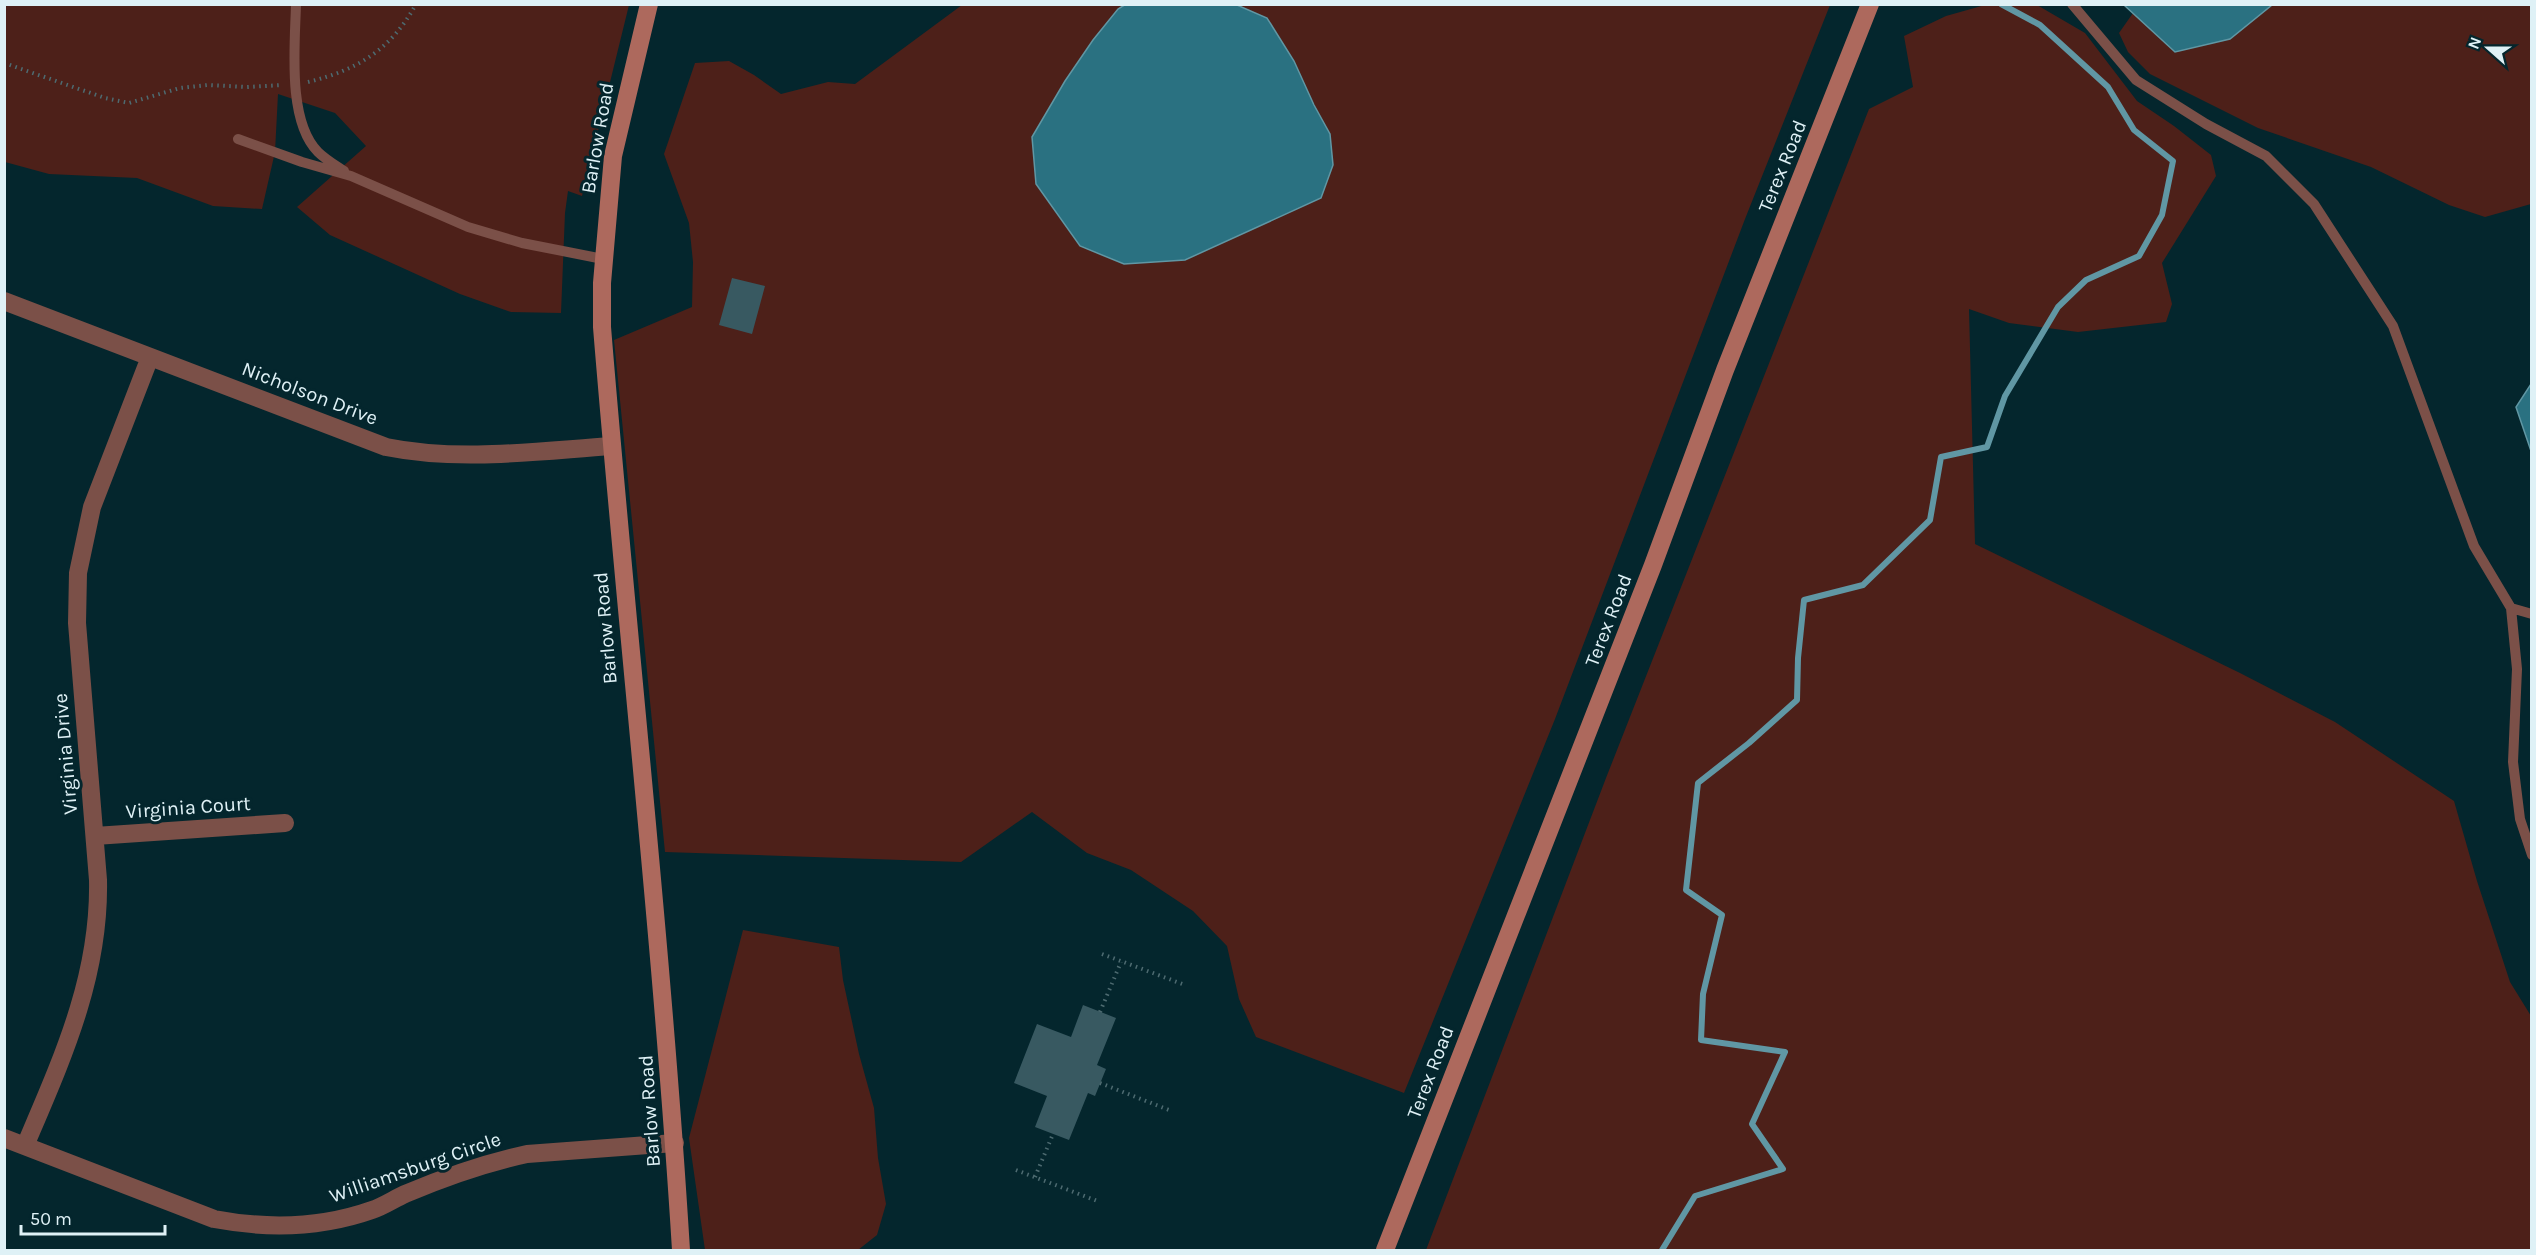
<svg xmlns="http://www.w3.org/2000/svg" width="2536" height="1255" viewBox="0 0 2536 1255" font-family="Karla,sans-serif">
	<rect width="100%" height="100%" fill="#04262d"/>
	<path fill="#4d2019" d="M4,5H629L582,196L568,191L565,213L561,313L511,312L460,294L330,235L297,207L366,146L335,113L278,94L275,152L262,209L213,206L137,178L49,174L5,162Z
		M962,5H1830L1745,219L1555,719L1404,1093L1256,1037L1239,999L1227,946L1193,911L1131,870L1087,853L1032,812L961,862L665,852L614,340L692,307L693,262L689,223L664,154L695,63L729,61L754,75L781,94L828,82L855,84Z
		M1985,5H2037L2085,33L2137,101L2174,126L2211,155L2216,176L2162,263L2172,304L2166,322L2078,332L2009,323L1969,309L1975,544L2240,673L2335,722L2454,801L2477,881L2510,982L2531,1016V1250H1426L1606,778L1869,109L1913,87L1904,36L1946,16Z
		M2272,5H2531V204L2485,217L2449,205L2371,167L2258,128L2150,74L2128,52L2119,33L2133,13L2175,52L2230,39Z
		M743,930L839,947L843,980L859,1054L874,1108L878,1158L886,1204L877,1235L858,1250H705L689,1138Z"/>
	<path fill="#2a7181" stroke="#6097a4" stroke-width="1.5" d="M1126,4L1237,5L1267,18L1294,61L1314,105L1330,134L1333,165L1321,198L1185,260L1124,264L1080,246L1036,184L1032,137L1065,81L1093,40L1118,9Z
		M2124,5H2272L2230,39L2175,52Z
		M2531,384V451L2516,407Z"/>
	<g fill="none" stroke-linecap="round" stroke-linejoin="round">
		<path stroke="#6097a4" stroke-width="6" d="M1662,1250L1695,1196L1783,1169L1752,1124L1785,1052L1701,1040L1703,994L1722,915L1686,890L1698,783L1749,743L1797,700L1798,658L1804,600L1863,585L1930,520L1941,457L1987,447L2005,396L2058,307L2086,280L2139,256L2162,215L2173,161L2134,130L2108,87L2040,25L2001,4"/>
	</g>
	<path fill="#385961" d="M732,278L765,286L752,334L719,325Z
		M1083,1005L1116,1018L1097,1065L1106,1069L1095,1096L1088,1093L1069,1140L1035,1127L1047,1096L1014,1083L1037,1024L1071,1037Z"/>
	<g fill="none" stroke-linecap="round" stroke-linejoin="round">
		<path stroke="#4e6b71" stroke-width="4" stroke-dasharray="1.5 4.5" stroke-linecap="butt" d="M4,63L105,98L129,103L180,88L208,85L247,87L283,85
			M308,82C357,70 391,50 416,4
			M1102,954L1185,985
			M1100,1012L1121,962
			M1100,1083L1169,1110
			M1016,1170L1100,1202
			M1035,1177L1053,1134"/>
		<path stroke="#7b5048" stroke-width="10" d="M296,4C295,45 287,121 318,152C325,159 335,165 344,171
			M2072,4L2136,80L2206,124L2266,156L2314,204L2393,326L2474,546L2511,608L2517,669L2513,762L2520,819L2532,855
			M238,139L302,162L351,176L468,227L522,243L603,259
			M2511,608L2532,614"/>
		<path stroke="#7b5048" stroke-width="18" d="M4,301L386,447C460,462 537,451 612,446
			M95,836L285,823
			M4,1138L214,1219C267,1229 321,1228 372,1210C384,1206 394,1199 405,1194C445,1177 485,1163 527,1154L675,1143
			M25,1146C62,1059 100,977 98,880L77,623L78,573L92,507L150,357"/>
		<path stroke="#ad695d" stroke-width="18" d="M649,4L613,156L602,283V327C627,635 662,942 681,1250
			M1385,1250L1653,565L1725,370L1870,4"/>
	</g>
	<g text-anchor="middle" stroke-width="6" stroke-linejoin="round" paint-order="stroke">
		<g font-size="20" fill="#dff1f6" stroke="#04262d">
			<text transform="translate(597 138) rotate(-80)" y="7">Barlow Road</text>
			<text transform="translate(1782 166) rotate(-68)" y="7">Terex Road</text>
			<text transform="translate(310 393) rotate(21)" y="7">Nicholson Drive</text>
			<text transform="translate(1608 620) rotate(-69)" y="7">Terex Road</text>
			<text transform="translate(605 628) rotate(-95)" y="7">Barlow Road</text>
			<text transform="translate(65 754) rotate(-95)" y="7">Virginia Drive</text>
			<text transform="translate(188 807) rotate(-4)" y="7">Virginia Court</text>
			<text transform="translate(1430 1072) rotate(-69)" y="7">Terex Road</text>
			<text transform="translate(649 1111) rotate(-94)" y="7">Barlow Road</text>
			<text transform="translate(415 1167) rotate(-19)" y="7">Williamsburg Circle</text>
		</g>
	</g>
	<rect width="2536" height="1255" fill="none" stroke="#dff1f6" stroke-width="12"/>
	<g transform="translate(2488 48) rotate(291)" stroke="#04262d" stroke-width="4.5" paint-order="stroke">
	<path d="M0-4.5L10 22L0 15L-10 22Z" fill="#dff1f6"/>
	<text y="-9" font-size="16" font-weight="bold" text-anchor="middle" fill="#dff1f6">N</text>
	</g>
	<path d="M21 1225v9h144v-9" fill="none" stroke="#dff1f6" stroke-width="3"/>
	<text x="30" y="1225" font-size="18" fill="#dff1f6" stroke="#04262d" stroke-width="4.5" paint-order="stroke">50 m</text>
</svg>
